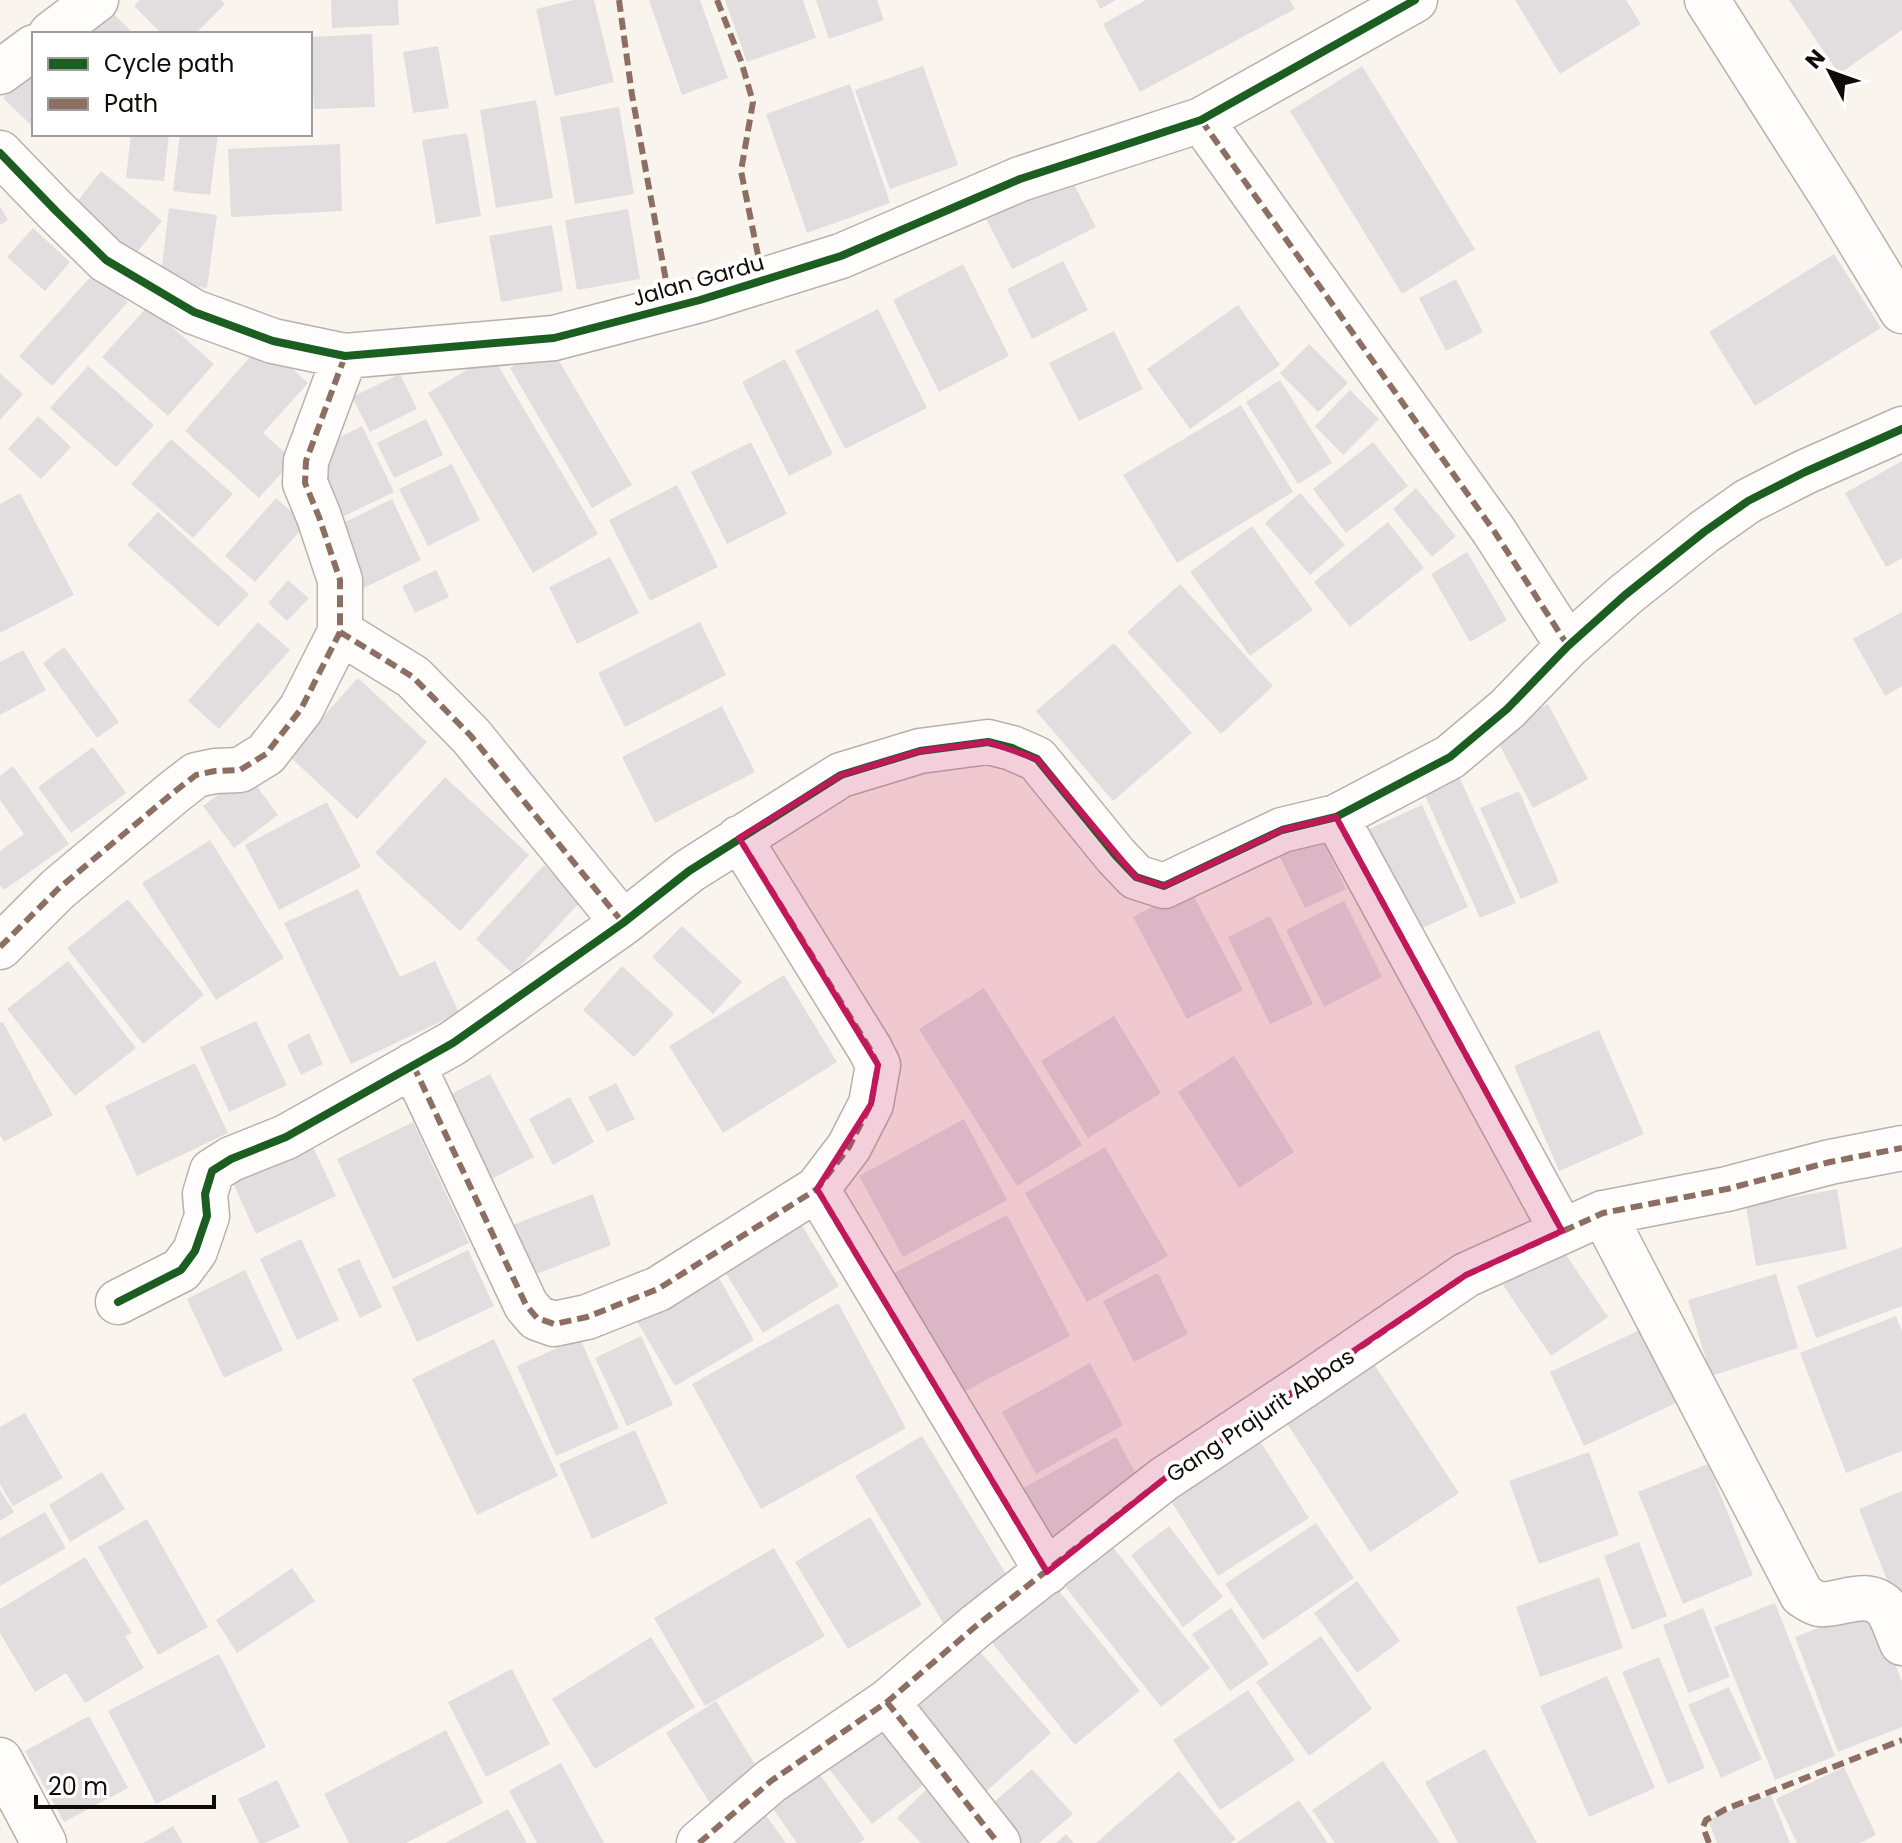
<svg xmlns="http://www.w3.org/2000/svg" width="1902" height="1843" viewBox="0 0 1902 1843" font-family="Poppins,sans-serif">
	<rect width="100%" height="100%" fill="#faf4ee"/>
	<path fill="#e2dee0" d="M140,0H221L225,4L195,34H162L134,6Z
		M331,0H398L399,25L332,28Z
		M574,0H594L614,82L555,96L536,9Z
		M649,0H700L728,78L682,95Z
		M725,0H803L816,38L747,62Z
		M816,0H877L884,20L829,39Z
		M1096,0H1116L1100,9Z
		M1146,0H1290L1295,9L1140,92L1103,24Z
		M1515,0H1626L1641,24L1560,74Z
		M1789,0H1902V30L1839,74Z
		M108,8L134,34H83Z
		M372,34L375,107L314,109L310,37Z
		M438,46L449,108L413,113L403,52Z
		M923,66L958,165L890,189L855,90Z
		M1362,66L1475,249L1402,294L1290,111Z
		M34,67V125L32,126L3,98Z
		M850,84L890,203L807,233L766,114Z
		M536,100L553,198L496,208L480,110Z
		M619,107L634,194L575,204L560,117Z
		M467,133L481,216L436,224L422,140Z
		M131,134H169L164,181L126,178Z
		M180,134H218L210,195L173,191Z
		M340,144L342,211L231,217L228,149Z
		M1066,169L1096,227L1012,269L982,211Z
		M101,171L162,221L130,261L68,213Z
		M0,206L8,220L0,225Z
		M169,208L217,215L207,288L160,282Z
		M628,209L640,279L577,290L565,220Z
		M552,225L563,291L501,302L489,236Z
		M33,228L70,262L45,291L7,257Z
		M1834,254L1881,328L1755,406L1709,332Z
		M1063,261L1088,310L1032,339L1007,289Z
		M963,264L1009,356L939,392L893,300Z
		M94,273L128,302L52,386L19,356Z
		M1456,279L1483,332L1446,351L1419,298Z
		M1238,305L1280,365L1190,429L1147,369Z
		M148,306L214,364L168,416L102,357Z
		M878,309L927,408L845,449L795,351Z
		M1114,331L1143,389L1079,421L1049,363Z
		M263,342L308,383L263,433L293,460L259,498L185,431Z
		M549,344L632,485L592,508L510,368Z
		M1309,344L1348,383L1318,412L1280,373Z
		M492,355L598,534L533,573L428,393Z
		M785,359L833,454L789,476L742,382Z
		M88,366L154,425L116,467L50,408Z
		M0,373L23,394L0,420Z
		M400,374L417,409L370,432L352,397Z
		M1280,380L1332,463L1298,484L1246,402Z
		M1350,390L1379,419L1343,455L1315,426Z
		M1241,405L1293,492L1177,563L1123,475Z
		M38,416L71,447L41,479L8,449Z
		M426,419L443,455L394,478L377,443Z
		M362,426L394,492L342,517L310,452Z
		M171,439L233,494L193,538L131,484Z
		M751,442L787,514L727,544L691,472Z
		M1373,442L1408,486L1346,533L1313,489Z
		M1902,461V558L1886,567L1845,493Z
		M452,464L480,520L428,546L399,489Z
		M677,485L718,567L650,601L609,520Z
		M1416,488L1456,536L1432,557L1393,509Z
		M20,493L74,595L0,633V504Z
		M1300,493L1345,545L1310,575L1265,523Z
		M276,498L306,524L255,582L225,556Z
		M392,499L421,560L364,588L335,527Z
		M158,512L249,594L218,627L127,545Z
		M1388,522L1424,568L1350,627L1314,582Z
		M1252,526L1313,610L1250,656L1190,572Z
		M1467,552L1507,620L1470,642L1431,574Z
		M610,557L639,613L577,644L549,587Z
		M436,570L449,597L415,613L402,586Z
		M288,580L309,598L287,621L268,603Z
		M1180,584L1273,686L1221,734L1127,632Z
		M1902,612V686L1885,696L1853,639Z
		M258,622L290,650L219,729L188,701Z
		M700,622L726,675L625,727L598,673Z
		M1114,643L1192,733L1113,801L1036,711Z
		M64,647L119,722L97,738L43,663Z
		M23,650L46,690L0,715V662Z
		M358,678L427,742L357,819L288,755Z
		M1548,704L1588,779L1533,808L1493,733Z
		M722,706L755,772L655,823L622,757Z
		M93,747L126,793L71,833L38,787Z
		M1453,763L1516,903L1480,918L1418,780Z
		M13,766L69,844L4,890L0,885V851L24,834L0,800V776Z
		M247,773L278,815L234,848L203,806Z
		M445,777L529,855L460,931L375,853Z
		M1519,791L1559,882L1521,899L1480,808Z
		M327,802L361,867L279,910L245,845Z
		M1422,805L1468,907L1414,932L1367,830Z
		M1315,826L1346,889L1305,908L1274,845Z
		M210,840L284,958L216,1000L142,883Z
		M544,865L582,900L513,974L476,939Z
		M1189,887L1243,990L1187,1019L1133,917Z
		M358,889L400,977L435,961L459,1013L351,1064L284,923Z
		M128,899L204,995L143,1044L67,948Z
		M1344,901L1382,977L1324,1007L1286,930Z
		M1270,916L1313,1004L1270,1024L1228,937Z
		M682,926L742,982L713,1014L652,957Z
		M68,961L136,1048L75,1096L7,1009Z
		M622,966L674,1014L634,1057L583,1010Z
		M784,975L837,1062L723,1133L669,1046Z
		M984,988L1082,1145L1017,1186L919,1029Z
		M1114,1016L1161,1093L1088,1138L1041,1061Z
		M256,1021L287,1085L229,1112L200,1047Z
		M3,1022L53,1115L4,1142L0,1135V1023Z
		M1599,1030L1644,1134L1559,1171L1514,1066Z
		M309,1033L323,1064L301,1075L287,1045Z
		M1234,1056L1294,1152L1239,1188L1178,1092Z
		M195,1063L228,1133L137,1176L105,1106Z
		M490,1074L534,1157L490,1180L445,1097Z
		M616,1083L635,1119L607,1132L588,1097Z
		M570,1097L594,1142L553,1165L529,1119Z
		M964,1119L1007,1200L903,1257L859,1176Z
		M413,1122L469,1243L393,1279L337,1159Z
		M312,1145L336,1196L256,1234L233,1183Z
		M1105,1147L1168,1256L1087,1302L1025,1193Z
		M1837,1189L1847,1249L1756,1266L1746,1206Z
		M593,1194L611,1245L529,1277L510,1226Z
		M1007,1215L1070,1336L954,1397L892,1274Z
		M796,1216L839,1286L763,1333L720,1264Z
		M301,1239L339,1320L297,1340L260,1259Z
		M1560,1246L1608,1317L1551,1356L1503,1285Z
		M1902,1247V1306L1816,1338L1797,1286Z
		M468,1250L494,1306L417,1342L392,1287Z
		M359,1259L382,1307L360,1318L337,1269Z
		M714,1269L754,1340L675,1386L634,1316Z
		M245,1270L283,1350L224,1378L187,1299Z
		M1158,1273L1188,1334L1134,1362L1103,1301Z
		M1776,1274L1798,1348L1711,1376L1688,1300Z
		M838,1303L906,1428L761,1509L692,1384Z
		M1896,1316L1902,1331V1451L1846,1473L1800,1353Z
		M1642,1329L1676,1403L1584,1446L1550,1372Z
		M641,1336L673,1405L627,1426L595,1358Z
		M580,1338L619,1428L556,1456L517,1366Z
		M494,1339L558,1476L477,1515L412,1379Z
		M1090,1363L1123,1425L1036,1474L1002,1412Z
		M1374,1364L1459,1493L1370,1552L1286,1422Z
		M25,1413L63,1478L13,1506L0,1484V1427Z
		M1251,1427L1309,1518L1218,1576L1161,1485Z
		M635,1430L668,1503L592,1539L559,1464Z
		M922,1436L1017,1592L949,1633L855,1476Z
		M1116,1437L1144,1489L1037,1548L1009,1496Z
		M1589,1452L1619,1535L1539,1564L1509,1481Z
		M1708,1464L1753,1575L1683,1604L1638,1492Z
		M102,1472L125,1509L70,1542L49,1505Z
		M0,1490L14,1512L0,1521Z
		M1902,1491V1618L1859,1509Z
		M45,1512L66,1548L0,1586V1538Z
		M870,1517L922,1605L848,1649L795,1562Z
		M147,1519L208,1627L158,1655L98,1547Z
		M1316,1523L1354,1578L1263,1640L1225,1584Z
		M1169,1526L1223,1597L1183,1627L1131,1555Z
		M1639,1542L1667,1616L1632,1630L1604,1556Z
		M1111,1545L1210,1668L1161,1707L1063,1584Z
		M774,1548L825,1636L705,1706L654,1618Z
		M85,1557L132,1633L125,1636L144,1668L85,1703L66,1673L35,1692L0,1633V1609Z
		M292,1568L315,1601L237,1653L216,1620Z
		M1599,1577L1623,1648L1540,1677L1516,1607Z
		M1050,1580L1140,1691L1075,1745L984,1633Z
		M1357,1581L1400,1641L1357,1673L1314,1613Z
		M1775,1603L1835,1756L1775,1780L1714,1627Z
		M1873,1607L1902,1682V1727L1838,1752L1795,1637Z
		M1231,1608L1269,1664L1230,1691L1192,1634Z
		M1703,1608L1730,1677L1688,1693L1663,1625Z
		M1321,1636L1372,1709L1309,1756L1256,1682Z
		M651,1637L695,1707L595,1769L552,1699Z
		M974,1645L1051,1733L980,1797L904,1709Z
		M219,1654L266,1747L156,1804L108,1711Z
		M1659,1657L1705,1768L1668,1784L1622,1672Z
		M512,1669L550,1744L486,1777L448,1702Z
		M1607,1676L1655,1788L1589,1817L1540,1706Z
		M1729,1687L1762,1759L1721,1778L1688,1705Z
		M1248,1690L1295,1760L1220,1810L1173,1740Z
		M716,1701L761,1774L711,1805L666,1733Z
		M89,1716L128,1788L64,1822L25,1751Z
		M885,1720L931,1779L872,1824L826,1765Z
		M446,1730L483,1803L406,1843H349L324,1794Z
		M1485,1749L1537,1843H1458L1425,1782Z
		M1383,1761L1440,1843H1335L1312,1810Z
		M561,1763L604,1843H537L509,1791Z
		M812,1763L865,1839L859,1843H797L764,1796Z
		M1844,1767L1876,1835L1860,1843H1797L1776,1799Z
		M1032,1769L1073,1814L1039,1843H1015L986,1809Z
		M1179,1771L1236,1839L1230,1843H1096Z
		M277,1780L300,1827L265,1843H259L238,1799Z
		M933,1783L991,1843H921L897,1818Z
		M1771,1795L1790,1843H1717L1708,1820Z
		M1299,1800L1328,1843H1236Z
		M759,1806L786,1843H710Z
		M508,1809L527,1843H445Z
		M173,1826L183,1843H143Z
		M1066,1834L1074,1843H1056Z"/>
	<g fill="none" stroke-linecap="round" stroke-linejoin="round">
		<defs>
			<path id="minor" d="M1707,0L1835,201L1902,311
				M1201,120L1494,531L1568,646
				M0,153L56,211L106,260L194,312L273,341L345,356L554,338L700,300L841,256L1020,179L1201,120L1415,0
				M340,632L413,677L471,736L623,923
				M1336,817L1562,1231
				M0,947L58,889L174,792L196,775L215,771L240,770L266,754L301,709L340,632V580L319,517L305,483L306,461L345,356
				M413,1065L526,1305L537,1318L554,1324L587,1317L658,1289L817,1189L849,1147L871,1104L878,1065L870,1049L739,838
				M817,1189L1047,1572
				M1603,1213L1802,1595C1807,1598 1813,1603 1819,1604C1839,1607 1866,1587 1886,1608C1893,1617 1897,1632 1902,1643
				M118,1302L181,1270L195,1251L207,1216L205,1194L212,1171L231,1159L286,1137L453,1043L623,923L689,871L841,775L920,751L988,742L1012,748L1037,759L1116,856L1136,877L1164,886L1282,830L1336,817L1450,757L1507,709L1568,646L1625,595L1704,532L1748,501L1805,472L1902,429
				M887,1702L998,1843
				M0,1760L44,1843
				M699,1843L771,1781L887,1702L976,1626L1164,1479L1305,1385L1466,1275L1603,1213L1727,1189L1830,1162L1902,1148"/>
			<path id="highway" d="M51,34L96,0
				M0,72L34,47"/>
		</defs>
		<use href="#minor" stroke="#b7b1ab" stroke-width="47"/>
		<use href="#highway" stroke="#b7b1ab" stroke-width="47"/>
		<use href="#minor" stroke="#fefdfc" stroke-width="44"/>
		<use href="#highway" stroke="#fefdfc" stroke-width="44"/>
		<path stroke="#8d6e63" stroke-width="6" stroke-dasharray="12 6" stroke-linecap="butt" d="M619,0L632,95L671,308
			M717,0L741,61L753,102L741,171L763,280
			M1201,120L1494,531L1568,646
			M340,632L413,677L471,736L623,923
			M1336,817L1562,1231
			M0,947L58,889L174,792L196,775L215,771L240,770L266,754L301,709L340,632V580L319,517L305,483L306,461L345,356L338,354
			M413,1065L526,1305L537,1318L554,1324L587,1317L658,1289L817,1189L849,1147L871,1104L878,1065L870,1049L739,838
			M817,1189L1047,1572
			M887,1702L998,1843
			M699,1843L771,1781L887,1702L976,1626L1164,1479L1305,1385L1466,1275L1603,1213L1727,1189L1830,1162L1902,1148
			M1709,1843L1703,1827L1706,1820L1726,1809L1902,1740"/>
		<defs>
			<path id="cycleway" d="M0,153L56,211L106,260L194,312L273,341L345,356L554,338L700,300L841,256L1020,179L1201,120L1415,0
				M118,1302L181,1270L195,1251L207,1216L205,1194L212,1171L231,1159L286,1137L453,1043L623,923L689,871L841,775L920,751L988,742L1012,748L1037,759L1116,856L1136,877L1164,886L1282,830L1336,817L1450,757L1507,709L1568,646L1625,595L1704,532L1748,501L1805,472L1902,429"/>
		</defs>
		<use href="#cycleway" stroke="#fff" stroke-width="13"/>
		<use href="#cycleway" stroke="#1b5e20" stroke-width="8"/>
	</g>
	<path fill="#c2185b" fill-opacity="0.2" stroke="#c2185b" stroke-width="6" stroke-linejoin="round" d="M988,742L1037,759L1136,877L1164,886L1282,830L1336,817L1562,1231L1466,1275L1164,1479L1047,1572L817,1189L871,1104L878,1065L739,838L841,775L920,751Z"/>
	<g text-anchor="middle" stroke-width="8" stroke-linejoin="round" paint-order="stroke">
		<g font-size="22" fill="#100b05" stroke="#fff">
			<text transform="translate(698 280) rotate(-16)" y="8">Jalan Gardu</text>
			<text transform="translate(1260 1415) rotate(-34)" y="8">Gang Prajurit Abbas</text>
		</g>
	</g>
	<rect x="32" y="32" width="280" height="104" fill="#ffffff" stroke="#9f9d9b" stroke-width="2"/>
	<rect x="48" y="58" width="40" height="12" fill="#1b5e20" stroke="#9f9d9b" stroke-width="2"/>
	<text x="104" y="72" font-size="24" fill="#100b05">Cycle path</text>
	<rect x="48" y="98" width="40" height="12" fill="#8d6e63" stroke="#9f9d9b" stroke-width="2"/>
	<text x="104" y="112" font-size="24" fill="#100b05">Path</text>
	<g transform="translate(1830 72) rotate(311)" stroke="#ffffff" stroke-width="6" paint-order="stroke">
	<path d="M0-6L14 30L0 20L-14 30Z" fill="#100b05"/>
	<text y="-12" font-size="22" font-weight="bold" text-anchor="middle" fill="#100b05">N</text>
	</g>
	<path d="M36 1795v12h178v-12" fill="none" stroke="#100b05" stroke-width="4"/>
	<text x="48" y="1795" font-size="24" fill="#100b05" stroke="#ffffff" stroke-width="6" paint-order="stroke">20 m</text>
</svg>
